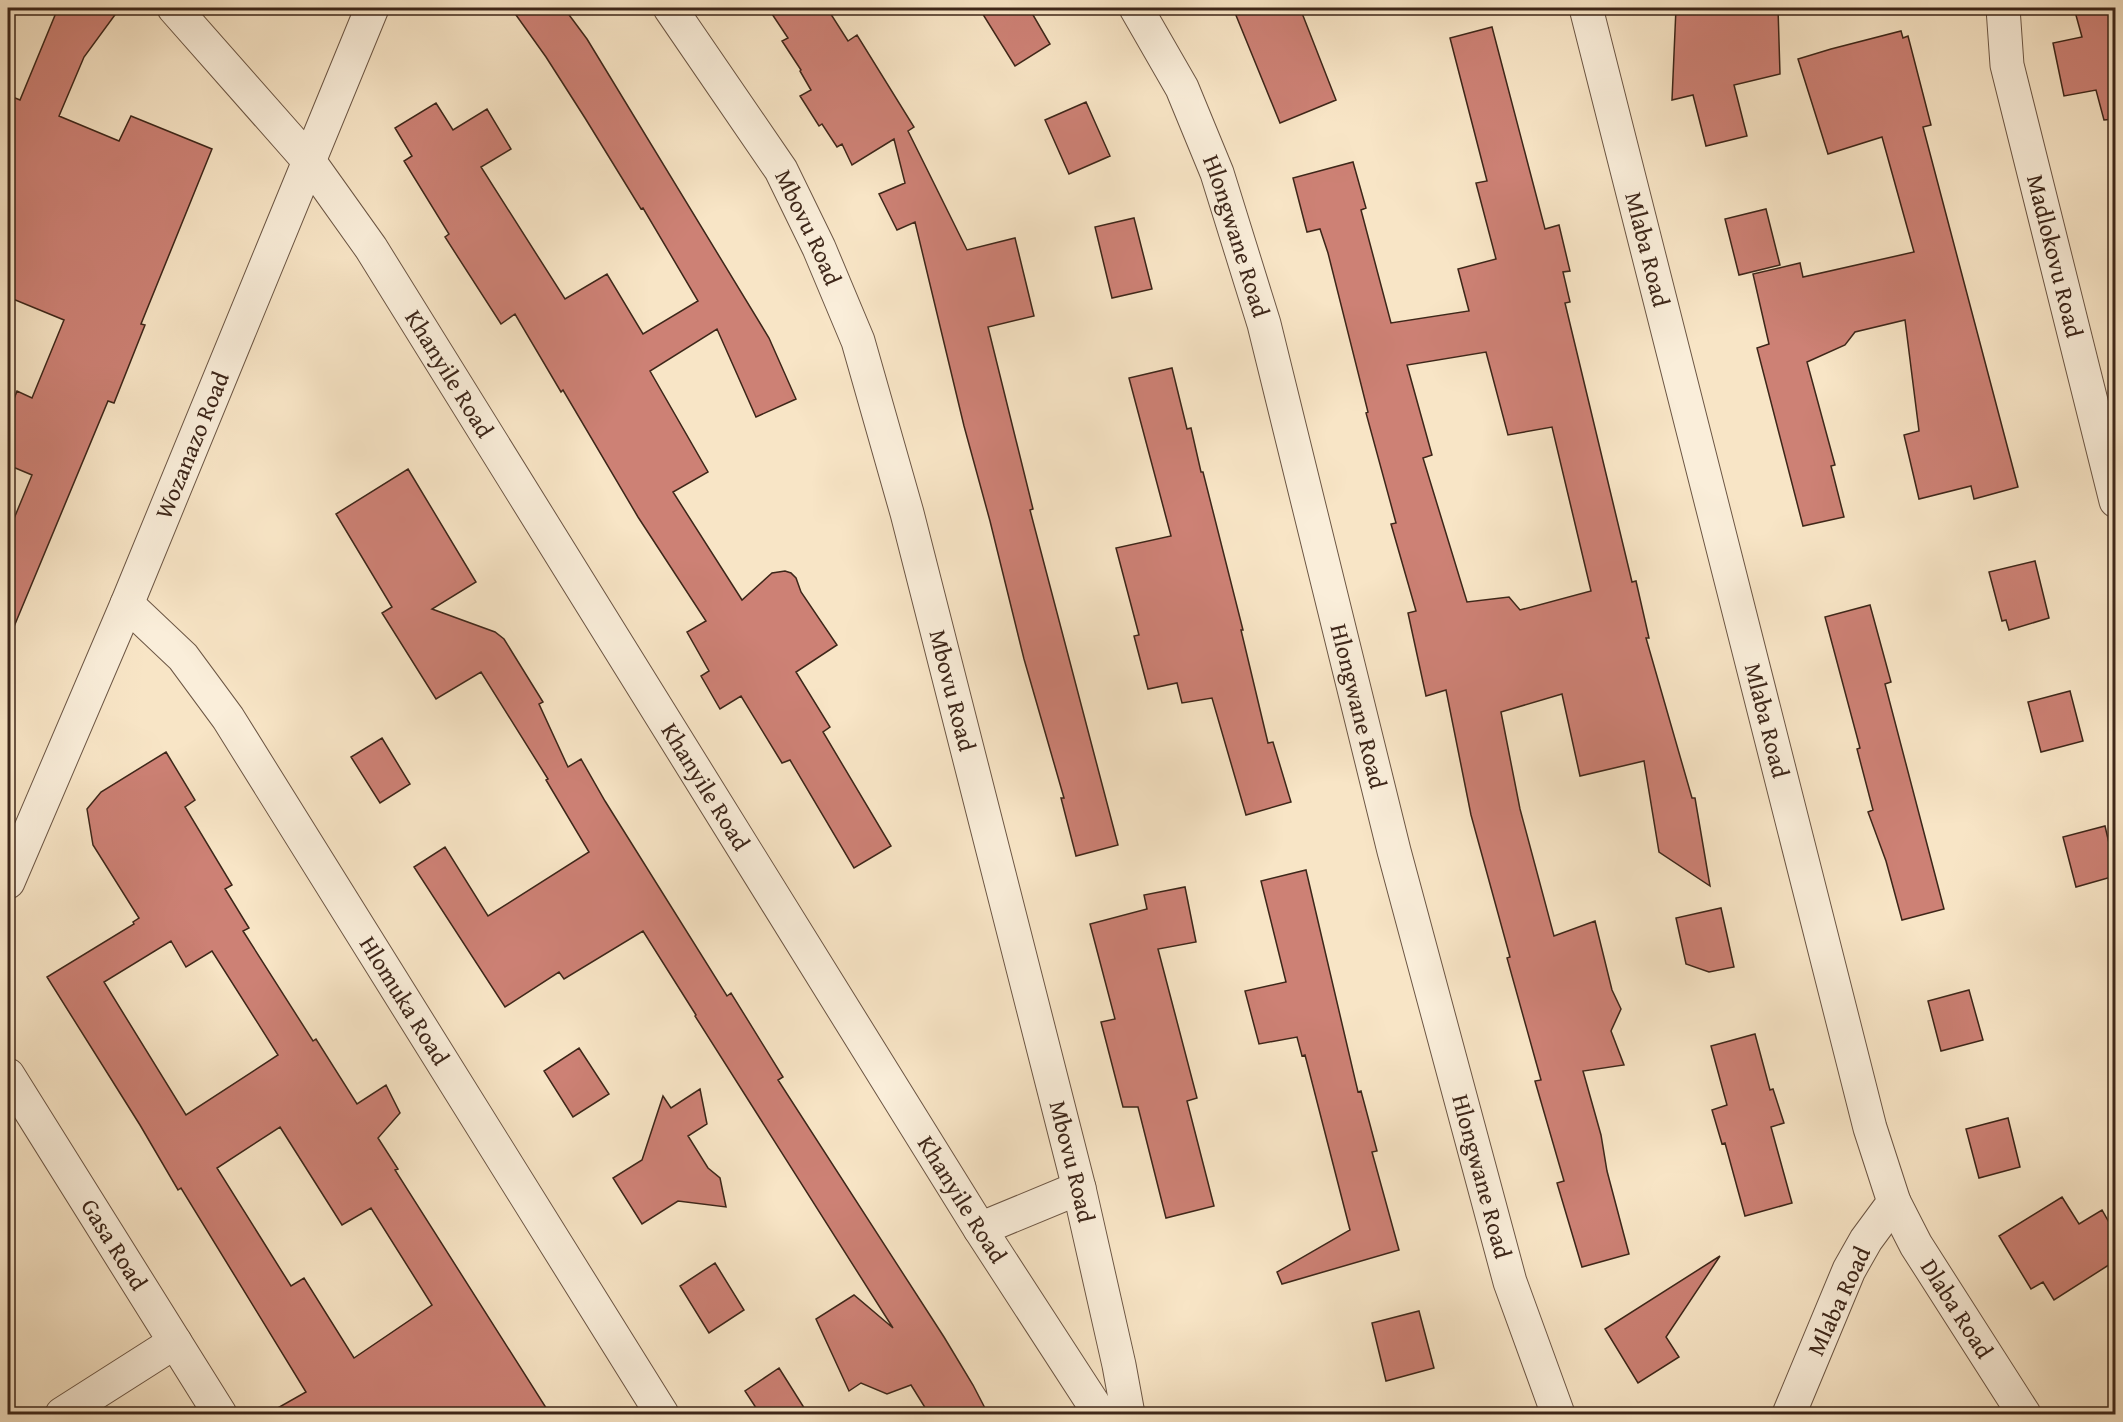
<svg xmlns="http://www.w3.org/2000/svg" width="2123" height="1422" viewBox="0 0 2123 1422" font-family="'Gentium Book Plus',serif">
	<rect width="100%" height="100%" fill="#f8e5c6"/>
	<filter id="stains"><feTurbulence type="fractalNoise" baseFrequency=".00333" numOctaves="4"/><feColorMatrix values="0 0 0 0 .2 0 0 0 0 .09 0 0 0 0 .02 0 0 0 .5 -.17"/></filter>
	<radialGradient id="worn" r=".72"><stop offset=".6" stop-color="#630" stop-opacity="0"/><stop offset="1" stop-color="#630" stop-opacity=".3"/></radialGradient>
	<path fill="#cd8175" stroke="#3d2619" stroke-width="1.5" fill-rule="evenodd" d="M58,8H120L84,57L59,116L119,141L131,116L212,149L141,324L145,325L114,403L108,401L8,641V533L32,475L8,465V415L17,391L32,398L64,320L8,297V95L20,100Z
		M511,8H564L587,39L769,338L796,399L756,417L717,329L650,371L708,472L673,492L742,600L772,573L785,571L791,573L796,578L801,592L837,645L796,672L830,727L823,732L891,846L854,868L790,760L782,763L741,696L720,709L701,676L709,671L687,632L706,621L638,517L563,390L561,392L515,314L501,324L445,237L449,234L404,161L412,156L395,128L436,103L453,130L487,109L511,149L481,167L565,299L607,274L643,334L698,301L643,208L641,209L585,118L546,57Z
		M768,8H827L848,41L857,35L914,127L908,131L967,250L1015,238L1034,316L988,327L1033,509L1030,510L1118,845L1076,856L1061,798H1064L1024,659L990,521L964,426L915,222L897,230L879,194L905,183L894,139L852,165L842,144L837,147L822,124L819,126L800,96L811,90L800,71L801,70L782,41L788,38Z
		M979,8H1029L1050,44L1015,66Z
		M1233,8H1300L1336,100L1280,123Z
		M1676,8H1778L1780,74L1734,85L1747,136L1706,146L1693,95L1672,100Z
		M2074,8H2115V119L2104,120L2096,90L2064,96L2053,43L2082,37Z
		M1492,27L1545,229L1559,225L1570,271L1563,272L1570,302L1565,303L1632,582L1636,581L1649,638H1646L1692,798H1695L1710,886L1659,852L1644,761L1580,776L1562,694L1501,712L1520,809L1554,936L1595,921L1612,990L1621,1009L1611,1031L1624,1065L1583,1071L1601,1135L1607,1171L1629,1254L1582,1267L1557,1183L1564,1181L1535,1081L1541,1080L1507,958L1510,957L1471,815L1446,690L1426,696L1408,613L1416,611L1391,524L1396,523L1366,413L1368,412L1328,253L1320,229L1307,232L1293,178L1353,162L1366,208L1361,210L1391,323L1469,311L1458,269L1496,259L1476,183L1487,181L1450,38ZM1486,352L1508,435L1552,427L1591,591L1520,610L1509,597L1467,602L1423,458L1432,455L1407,365Z
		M1901,31L1903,38L1908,36L1931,125L1923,127L2018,487L1974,499L1971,486L1919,499L1904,435L1919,431L1905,320L1855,332L1845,345L1807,362L1835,465L1831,466L1844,517L1803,526L1757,348L1769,344L1753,274L1800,263L1803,277L1914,252L1882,137L1828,154L1798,59L1831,49Z
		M1086,102L1110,156L1069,174L1045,120Z
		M1766,209L1780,265L1739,275L1725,219Z
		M1134,218L1152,289L1112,298L1095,227Z
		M1172,368L1187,429L1191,428L1201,472H1203L1243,630H1241L1268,743L1273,742L1291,802L1246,815L1212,698L1182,703L1177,683L1148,689L1134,636L1139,635L1116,548L1171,536L1129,378Z
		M408,469L476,582L432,609L495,632L504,639L543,702L539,704L568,767L581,759L605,801L727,996L731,993L783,1077L778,1080L944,1337L973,1385L988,1414H929L911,1385L887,1394L861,1383L849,1391L816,1319L854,1295L893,1328L695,1016L696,1015L643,931L564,979L559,972L505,1007L414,867L445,847L488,916L589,852L546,780L548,779L481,672L436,699L382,613L392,607L336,514Z
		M2035,561L2049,618L2009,630L2006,620L2002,621L1989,572Z
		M1870,605L1891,682L1885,684L1944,909L1902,920L1886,861L1868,812L1873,810L1857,749L1860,748L1825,617Z
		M2070,691L2083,741L2041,752L2028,702Z
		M382,738L410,784L380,803L351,757Z
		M166,752L195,800L185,807L232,885L225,889L249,928L243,931L313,1041L316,1039L357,1104L386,1085L400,1113L378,1138L398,1169L395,1170L550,1414H267L306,1392L181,1188L178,1190L140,1125L47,977L134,924L133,922L139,918L93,845L87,809L101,792ZM171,941L186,967L212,951L278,1055L186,1115L104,982ZM280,1127L342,1225L371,1208L432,1305L354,1358L304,1278L291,1286L217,1168Z
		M2105,826L2115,869V876L2076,887L2063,837Z
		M1306,870L1358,1092L1361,1091L1377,1151L1372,1152L1399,1250L1282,1284L1277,1272L1350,1230L1305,1055L1302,1056L1297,1037L1259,1044L1245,991L1286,982L1261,881Z
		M1185,887L1196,942L1158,949L1197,1098L1187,1101L1214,1206L1166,1218L1138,1107H1123L1101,1022L1115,1019L1090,924L1147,909L1144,895Z
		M1721,908L1734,967L1709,972L1686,964L1676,918Z
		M1969,990L1983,1040L1941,1051L1928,1001Z
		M1755,1034L1770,1090L1773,1089L1784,1123L1771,1127L1792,1203L1745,1216L1725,1143L1722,1144L1712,1110L1727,1105L1711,1046Z
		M579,1048L609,1094L573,1117L544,1071Z
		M700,1089L707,1124L688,1136L708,1168L720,1178L726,1207L678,1201L642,1224L613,1178L642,1160L663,1096L671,1108Z
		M2008,1118L2020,1167L1979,1178L1966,1129Z
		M2062,1197L2079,1224L2102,1210L2115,1233V1261L2054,1300L2043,1282L2031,1289L1999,1236Z
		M1720,1256L1666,1337L1679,1357L1638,1383L1605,1329Z
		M715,1263L744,1310L709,1333L680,1286Z
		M1419,1311L1434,1368L1386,1381L1372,1323Z
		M779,1368L808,1414H760L745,1391Z"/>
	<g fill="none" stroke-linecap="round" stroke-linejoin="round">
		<defs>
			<g id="minor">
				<path id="s1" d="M174,8L309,161L371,248L980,1229L1100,1414"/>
				<path id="s2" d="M670,8L781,170L819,248L858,341L907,513L1079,1188L1119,1365L1128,1414"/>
				<path id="s3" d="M1136,8L1182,88L1217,173L1264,324L1394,851L1510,1282L1558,1414"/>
				<path id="s4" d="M1586,8L1870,1128L1894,1202L1866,1240L1849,1270L1789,1414"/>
				<path id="s5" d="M2003,8L2007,65L2116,501"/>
				<path id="s6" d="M127,604L183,657L228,718L662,1414"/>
				<path id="s7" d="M8,882L127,604L372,8"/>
				<path id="s8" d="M8,1075L220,1414"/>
				<path id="s9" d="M1894,1202L1916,1245L2024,1414"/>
				<path d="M980,1229L1079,1188"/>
				<path d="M62,1414L175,1342"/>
			</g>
		</defs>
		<use href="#minor" stroke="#6c5644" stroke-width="35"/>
		<use href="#minor" stroke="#faeeda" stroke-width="33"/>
	</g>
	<g text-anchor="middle" stroke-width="4.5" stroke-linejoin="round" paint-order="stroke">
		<g font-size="24" fill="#3d2619" stroke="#faeeda">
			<text dy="8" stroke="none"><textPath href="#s2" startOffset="260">Mbovu Road</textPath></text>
			<text dy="8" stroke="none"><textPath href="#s3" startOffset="250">Hlongwane Road</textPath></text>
			<text dy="8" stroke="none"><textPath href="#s4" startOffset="249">Mlaba Road</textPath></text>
			<text dy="8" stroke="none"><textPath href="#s5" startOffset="254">Madlokovu Road</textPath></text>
			<text dy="8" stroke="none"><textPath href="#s1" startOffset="459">Khanyile Road</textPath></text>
			<text dy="8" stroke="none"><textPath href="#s7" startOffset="474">Wozanazo Road</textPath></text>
			<text dy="8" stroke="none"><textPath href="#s2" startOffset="746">Mbovu Road</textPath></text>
			<text dy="8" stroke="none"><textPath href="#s3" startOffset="736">Hlongwane Road</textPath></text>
			<text dy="8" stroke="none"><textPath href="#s4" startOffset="735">Mlaba Road</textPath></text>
			<text dy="8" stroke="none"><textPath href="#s1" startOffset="945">Khanyile Road</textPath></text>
			<text dy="8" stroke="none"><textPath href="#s6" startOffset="486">Hlomuka Road</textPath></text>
			<text dy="8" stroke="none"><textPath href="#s2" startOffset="1232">Mbovu Road</textPath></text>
			<text dy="8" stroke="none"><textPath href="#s3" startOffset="1222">Hlongwane Road</textPath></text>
			<text dy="8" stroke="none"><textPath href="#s1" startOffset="1431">Khanyile Road</textPath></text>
			<text dy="8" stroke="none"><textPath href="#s8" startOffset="200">Gasa Road</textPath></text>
			<text transform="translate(1839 1301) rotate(-65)" y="8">Mlaba Road</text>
			<text dy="8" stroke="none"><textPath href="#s9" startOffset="124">Dlaba Road</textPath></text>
		</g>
	</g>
	<rect width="2123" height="1422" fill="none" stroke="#f8e5c6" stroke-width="30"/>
	<rect x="9" y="9" width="2105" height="1404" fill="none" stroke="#3d2619" stroke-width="3"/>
	<rect x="15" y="15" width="2093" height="1392" fill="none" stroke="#3d2619" stroke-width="1.5"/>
	<rect width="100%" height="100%" filter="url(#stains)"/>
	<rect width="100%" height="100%" fill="url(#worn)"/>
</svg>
